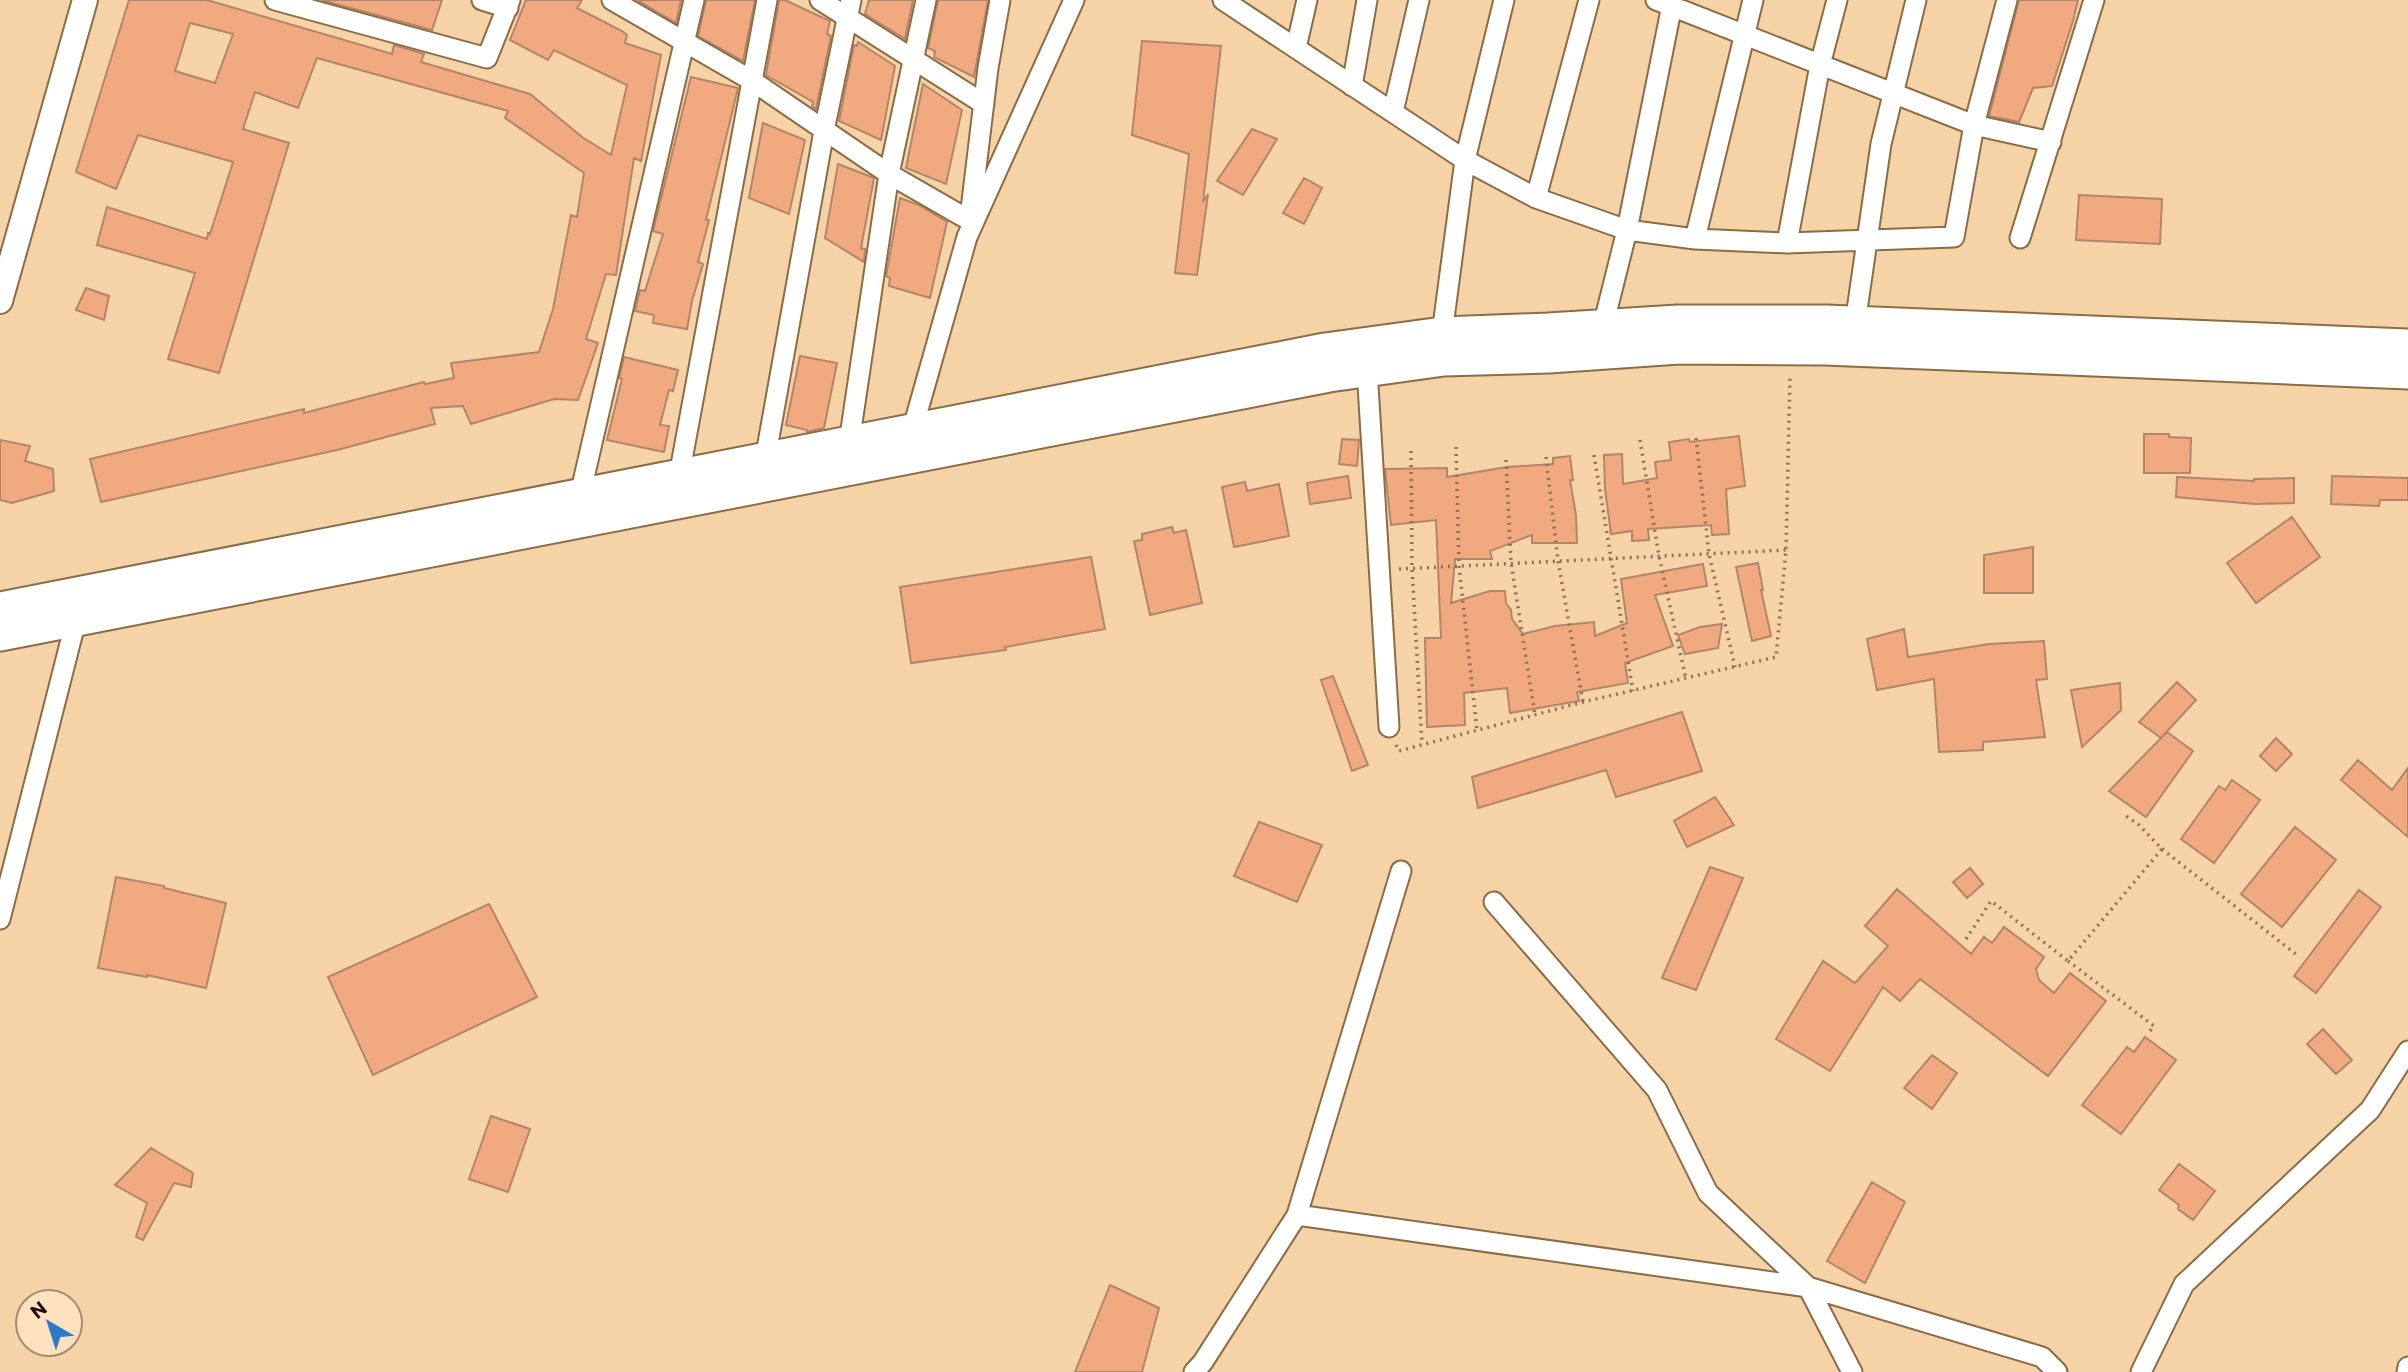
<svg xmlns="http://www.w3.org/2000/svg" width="2408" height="1372" viewBox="0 0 2408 1372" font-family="Commissioner,sans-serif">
	<rect width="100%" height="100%" fill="#f6d2a7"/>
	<path fill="#f1aa7f" stroke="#b3856a" stroke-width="2" fill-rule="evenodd" d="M129,0H207L392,54L394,45L424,54L421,62L530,94L582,137L611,155L627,85L554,50L548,60L510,40L526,0H582L577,8L622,31L627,35L625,43L661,55L641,161L634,158L616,275L606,274L586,339L598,343L578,400L554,399L471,424L463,406L431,408L435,424L337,450L101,502L90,459L304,409V413L424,382L425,384L454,378L451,363L539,352L553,309L571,215L577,217L584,173L505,118L508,111L317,58L298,108L255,92L243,129L289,143L219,373L168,359L195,273L97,245L107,207L207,239L208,233L210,234L233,162L138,135L116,189L76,172ZM190,23L233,34L215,83L175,71Z
		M321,0H442L432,30Z
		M637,0H681L676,23Z
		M706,0H755L743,61L698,36Z
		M779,0H785L830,21L827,34L831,36L816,109L812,106L813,102L766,75Z
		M869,0H913L905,39L865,14Z
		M938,0H988L974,77L934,57L935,51L928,48Z
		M2019,0H2078L2073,21L2052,86L2033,88L2019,122L1989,116Z
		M1142,41L1221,46L1203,202L1208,194L1197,275L1175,273L1189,154L1132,135Z
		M858,42L895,66L881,140L839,121L854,45L857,46Z
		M691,77L738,88L706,220H709L698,262L703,264L692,301L687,329L653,323L654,315L635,311L640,290L645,291L663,234L653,231Z
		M923,84L962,110L946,184L906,168Z
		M763,123L805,140L789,214L749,198Z
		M1252,129L1277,139L1243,195L1217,181Z
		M838,164L874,178L861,248L865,249L864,262L825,238Z
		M1304,178L1322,188L1304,224L1283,213Z
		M2079,195L2162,199L2160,244L2076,240Z
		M900,198L919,205L947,222L930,298L889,286L890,278L886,276Z
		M86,288L109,296L104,320L76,310Z
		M800,356L837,363L824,428L807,432V430L786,425Z
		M624,357L678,370L673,391L669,390L660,425L669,426L664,452L607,440L622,379L619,378Z
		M2144,434H2169V437L2191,438L2190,473H2144Z
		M1739,436L1745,486L1726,489L1729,534L1712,535L1711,525L1648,529L1649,540L1632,541V531L1611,534L1605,489L1604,455L1622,454L1623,484L1657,478L1655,462L1671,460L1669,442L1689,439L1690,442Z
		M1342,439L1359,440L1357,466L1339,464Z
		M0,440L30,446L25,461L53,469L54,491L12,503L0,500Z
		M1570,456L1573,480H1570L1576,515L1577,543H1532V535L1490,551L1492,559H1455L1451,603L1490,591H1505L1506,603L1511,610L1512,619L1523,634L1555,626L1594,622L1595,636L1627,623L1621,579L1703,564L1707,586L1655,595L1673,646L1625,663L1628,683L1577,692L1579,701L1510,713L1507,688L1464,693L1465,725L1427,727L1425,638H1441L1436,520L1391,525L1385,469L1447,468V477L1507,467L1553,464V458Z
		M1348,476L1351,498L1310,504L1307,483Z
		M2332,476L2408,478V500H2380L2379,506L2331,504Z
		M2177,477L2254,481V479L2294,478V503L2255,504L2176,497Z
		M1245,482L1247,491L1279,484L1289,536L1234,547L1222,487Z
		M2292,517L2320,557L2256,603L2227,563Z
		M1172,527L1174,533L1186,530L1202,603L1150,615L1134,541L1142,540V534Z
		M2033,547V593H1984V555Z
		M1091,557L1105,629L1005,647L1006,650L911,663L900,587Z
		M1758,563L1763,590H1761L1771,636L1752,641L1736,567Z
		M1722,624L1718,648L1685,654L1678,635L1700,627Z
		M1904,629L1908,657L1989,644L2044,641L2047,679L2036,680L2045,737L1983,742V750L1939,752L1934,679L1877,690L1867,639Z
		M1333,676L1368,765L1352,771L1321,680Z
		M2177,682L2196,700L2161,738L2139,722Z
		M2120,683L2121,710L2082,747L2071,690Z
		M1682,712L1702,771L1616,797L1606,770L1478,808L1472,777Z
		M2167,732L2193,751L2146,817L2109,791Z
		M2276,738L2292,754L2276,771L2260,756Z
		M2358,760L2392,790L2408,768V837L2341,780Z
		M2232,780L2260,800L2214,863L2181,839L2219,786L2225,790Z
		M1715,797L1734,825L1687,847L1674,821Z
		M1259,822L1322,845L1297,902L1234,876Z
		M2295,827L2336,860L2282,927L2241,894Z
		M1710,867L1743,878L1696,990L1662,978Z
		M1970,868L1983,884L1967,898L1953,882Z
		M116,877L164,886V888L226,903L206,988L147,975V977L98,968Z
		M1897,889L1971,954L1984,937L1992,943L2004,927L2044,957L2036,969L2039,980L2054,993L2070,973L2106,1001L2048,1076L1920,979L1900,1001L1883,987L1830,1071L1776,1039L1823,961L1855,983L1888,946L1865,926Z
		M2359,890L2381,907L2316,993L2294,976Z
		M489,904L537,997L373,1075L328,977Z
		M2323,1029L2352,1060L2336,1074L2307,1044Z
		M2145,1037L2176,1060L2121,1134L2082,1105L2127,1047L2134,1052Z
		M1932,1055L1957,1073L1932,1109L1904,1088Z
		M491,1116L530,1129L508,1192L469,1179Z
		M151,1148L193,1173L191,1187L174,1183L143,1240L136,1237L147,1203L115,1185Z
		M2179,1164L2215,1191L2193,1220L2178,1209L2179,1205L2159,1190Z
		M1872,1182L1905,1202L1865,1283L1827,1261Z
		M1110,1285L1159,1308L1142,1372H1075Z"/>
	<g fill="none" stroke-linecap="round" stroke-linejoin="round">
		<defs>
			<path id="minor" d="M275,0L487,58L510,0
				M482,0L508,8
				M612,0L751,80L889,174L969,220
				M820,0L984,104
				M1223,0L1465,160L1536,198L1627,230L1695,239L1787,243L1954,237L1974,125L2007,0
				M1656,0L1974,125L2051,142
				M1296,48L1307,0
				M1352,86L1367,0
				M1393,112L1419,0
				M1536,198L1589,0
				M970,218L988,68L1000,0
				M2020,238L2094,0
				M1695,239L1753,0
				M1787,243L1820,65L1837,0
				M1855,324L1881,144L1916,0
				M1603,326L1627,230L1673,0
				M1442,334L1465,160L1504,0
				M1367,369L1389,727
				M912,431L967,237L1074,0
				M849,443L889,174L926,0
				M765,460L824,131L851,0
				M679,476L767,0
				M580,495L694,0
				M1494,902L1657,1090L1708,1193L1808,1287L1852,1372
				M0,919L76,620
				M1297,1215L1808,1287L2042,1357L2057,1372
				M1194,1372L1203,1362L1297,1215L1401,871
				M2141,1372L2184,1284L2370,1110L2408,1051
				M2407,1372L2408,1367"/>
			<path id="tertiary" d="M0,301L85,0"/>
			<path id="trunk" d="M0,609L1325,350L1442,334L1548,330L1678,322H1826L2408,346
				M0,634L1329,375L1444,359L1549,356L1679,347L1825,348L2408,372"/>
		</defs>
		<use href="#minor" stroke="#8c6c44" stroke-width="23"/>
		<use href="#tertiary" stroke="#8c6c44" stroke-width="28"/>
		<use href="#trunk" stroke="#8c6c44" stroke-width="37"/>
		<path stroke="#8a7256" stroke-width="3.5" stroke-dasharray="2 5" stroke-linecap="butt" d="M1696,438L1709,554L1735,667
			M1640,440L1659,556L1686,679
			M1456,447L1459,566L1477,730
			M1411,451L1412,568L1422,744
			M1594,455L1633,691
			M1546,457L1558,561L1583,702
			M1506,460L1511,563L1535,715
			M1399,569L1786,550
			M1396,745L1399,751L1583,702L1776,657L1786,550L1790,375
			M2162,849L2297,955
			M1966,939L1991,901L2068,961L2162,849L2139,825L2126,816
			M2068,961L2154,1026L2150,1031"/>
		<use href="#minor" stroke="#fff" stroke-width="19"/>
		<use href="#tertiary" stroke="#fff" stroke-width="24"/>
		<use href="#trunk" stroke="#fff" stroke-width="33"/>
	</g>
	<g transform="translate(49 1323) rotate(321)"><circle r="33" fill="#fee1be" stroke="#a28c72" stroke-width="2"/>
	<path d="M0-5L12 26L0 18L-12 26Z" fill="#2c7bcb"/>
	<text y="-10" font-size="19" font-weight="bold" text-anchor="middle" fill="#190d01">N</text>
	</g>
</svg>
